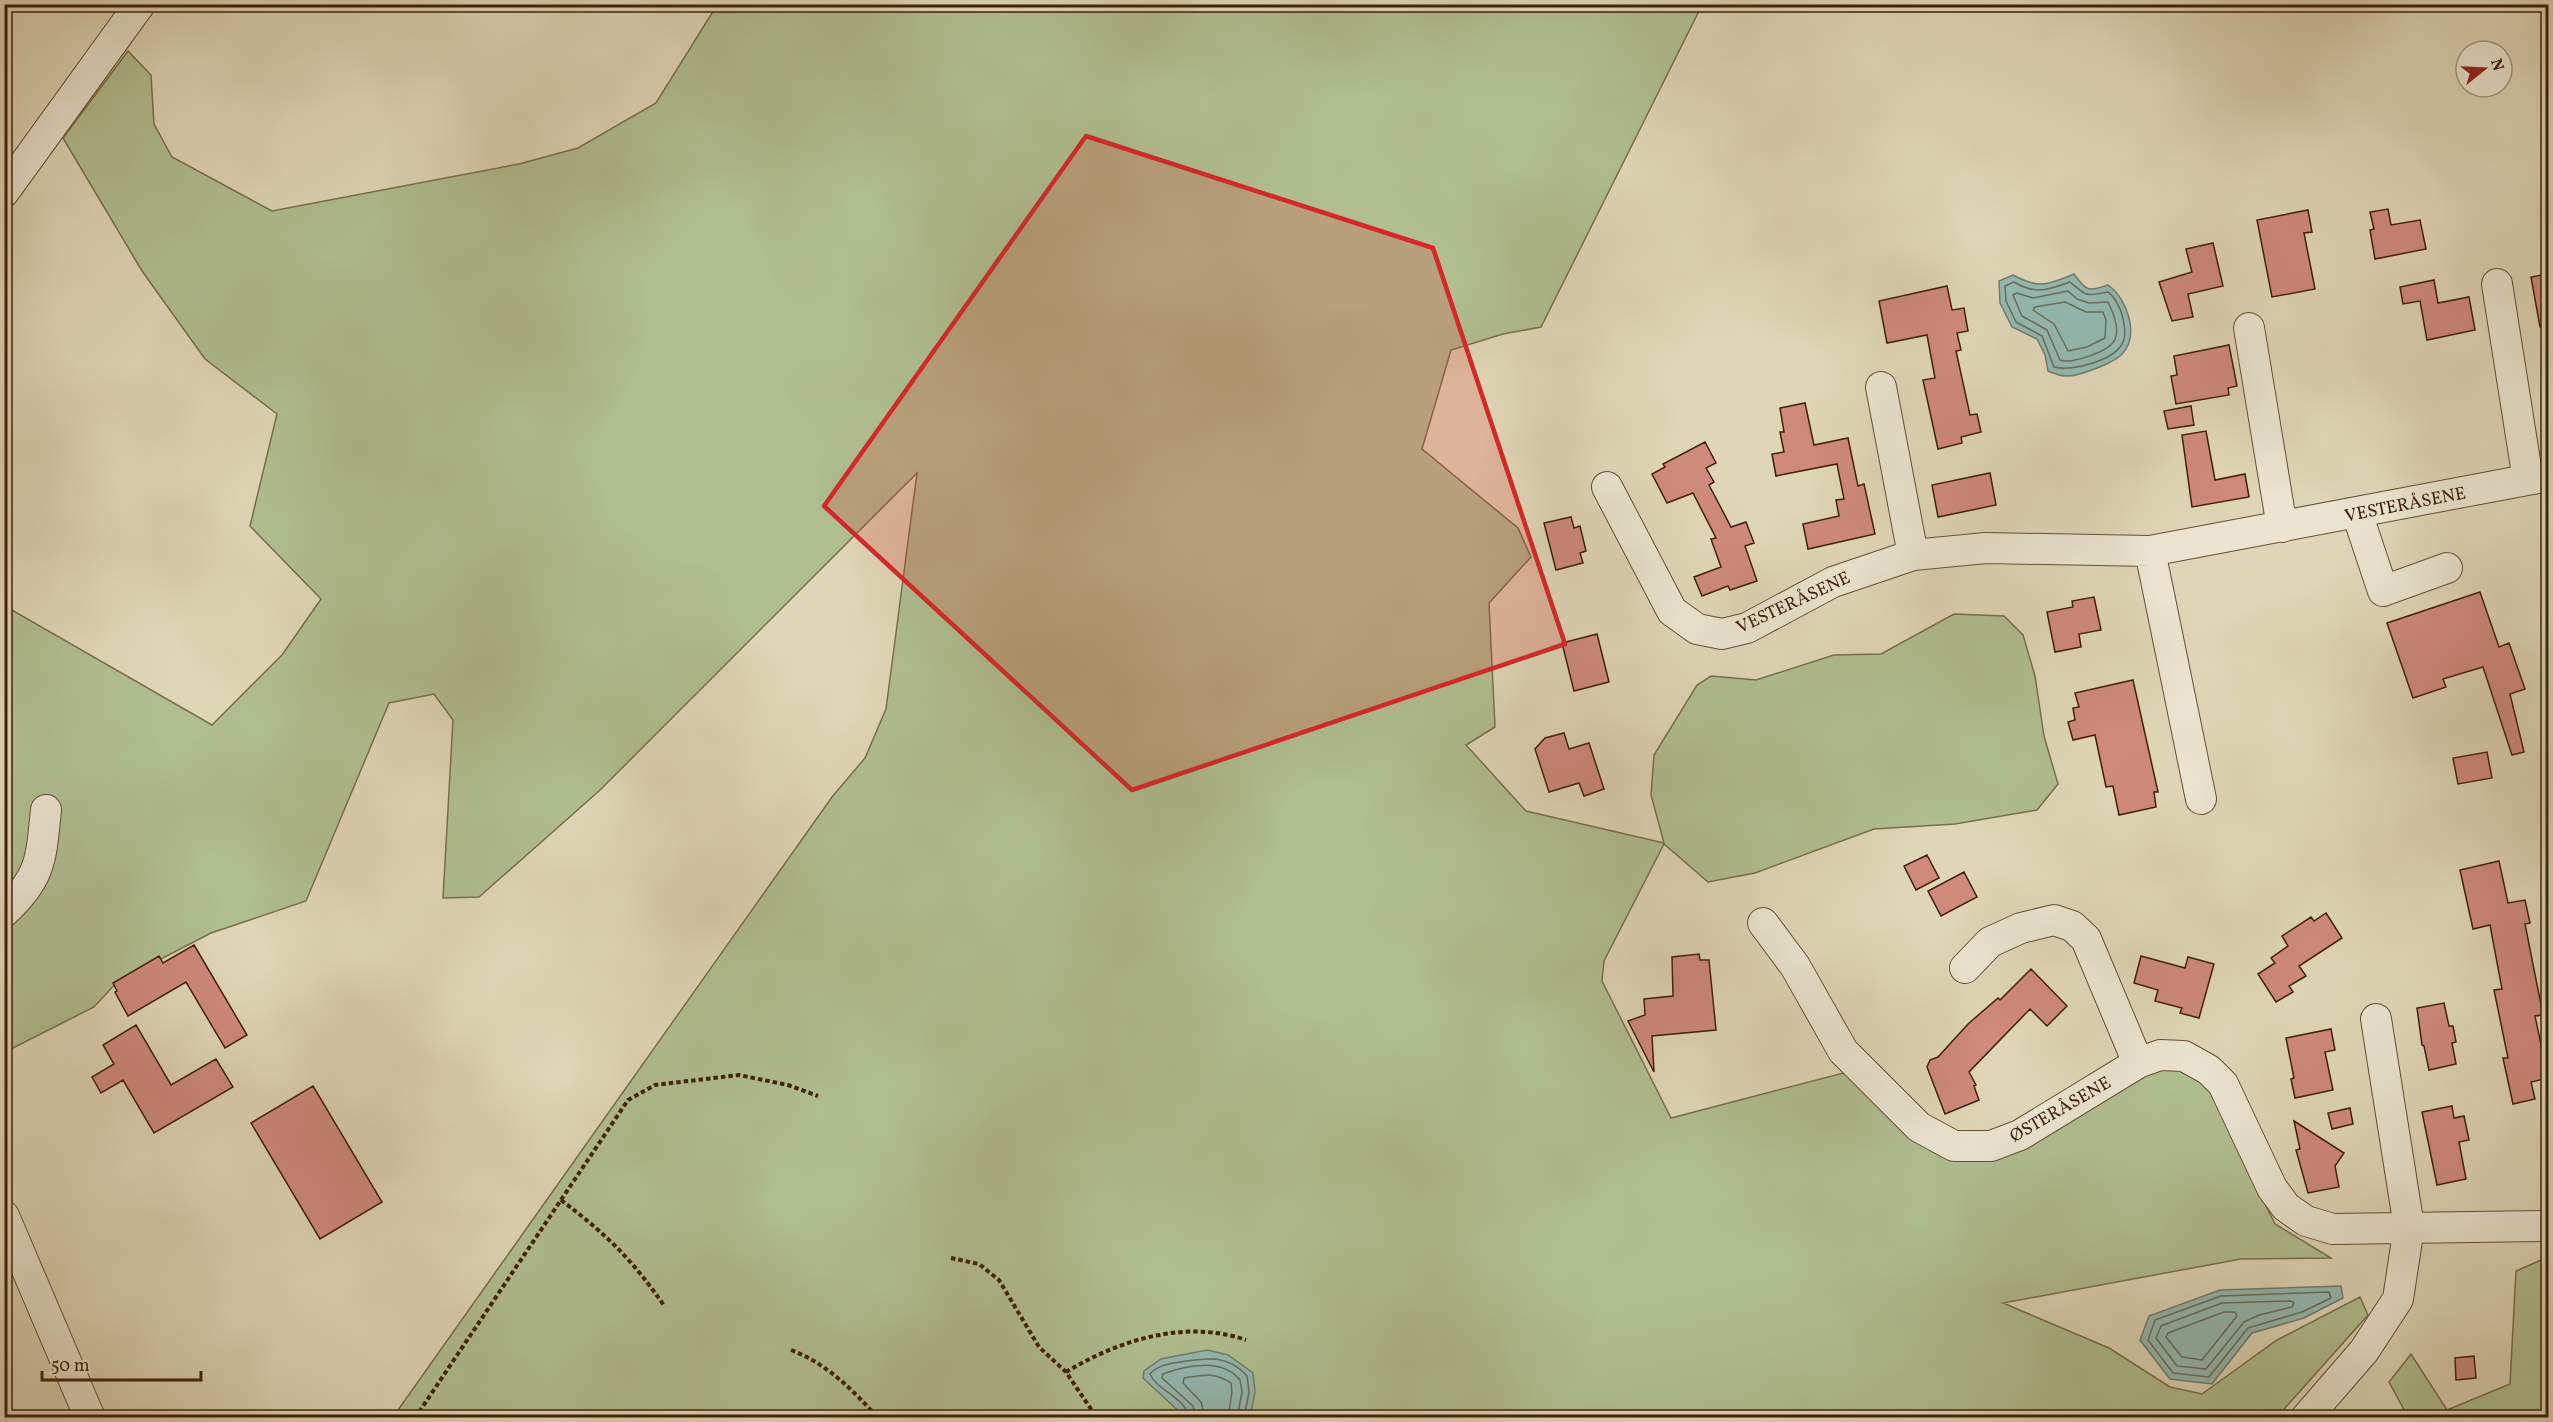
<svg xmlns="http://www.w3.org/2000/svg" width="2553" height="1422" viewBox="0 0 2553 1422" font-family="Vollkorn,serif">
	<rect width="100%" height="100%" fill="#dfd6b7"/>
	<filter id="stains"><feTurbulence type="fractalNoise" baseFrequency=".00333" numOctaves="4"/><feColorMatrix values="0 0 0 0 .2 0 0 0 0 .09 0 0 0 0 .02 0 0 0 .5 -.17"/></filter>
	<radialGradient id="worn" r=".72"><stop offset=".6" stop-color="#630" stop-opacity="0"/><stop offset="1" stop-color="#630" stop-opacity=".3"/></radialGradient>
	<path fill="#b0be90" stroke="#786f4c" stroke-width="1.5" d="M717,5H1702L1541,327L1503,334L1451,350L1422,449L1518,528L1531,557L1489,603L1495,727L1466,745L1526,811L1664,843L1651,795L1654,755L1697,685L1711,676L1756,680L1834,655L1881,654L1954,614L2004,616L2023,635L2035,676L2044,736L2058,784L2037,810L1955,824L1874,829L1755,873L1708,882L1664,844L1604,961L1602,981L1671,1118L1851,1071L1944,1153L2147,1069C2175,1063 2183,1069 2207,1084L2275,1224L2331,1258L2241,1259L2003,1303L2109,1348L2170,1387L2202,1394L2277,1340L2360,1297L2368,1315L2277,1417H393L832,797L865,758L886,709L917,473L599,791L479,897L443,898L453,720L434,694L389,703L306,901L211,933L118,981L94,1007L5,1052V606L212,725L282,655L321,599L250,526L277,414L205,359L142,271L63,138L128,51L151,75L154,124L172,157L272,211L519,164L578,148L656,103Z
		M2548,1257V1417H2408L2389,1382L2411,1354L2447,1410L2510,1384L2516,1271Z"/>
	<path fill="#93b9b1" stroke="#717c6d" stroke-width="1.5" d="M2074,274C2086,291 2088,292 2108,285C2127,298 2140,335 2122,354C2114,363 2077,377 2066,376C2060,376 2053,373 2048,371L2045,355L2037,339L2012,327L2000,303L1999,281L2013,275C2039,289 2047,285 2074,274Z
		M2341,1286L2343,1298L2304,1318L2252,1333L2212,1384L2170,1379L2140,1340L2149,1316L2220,1290Z
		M1207,1350L1228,1355L1253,1373L1255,1392L1250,1417H1185L1143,1378L1144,1371L1161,1359Z"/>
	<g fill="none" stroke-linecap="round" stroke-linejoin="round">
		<path stroke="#696c5c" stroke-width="1.5" d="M2014,282C2036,295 2047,290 2070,282C2088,297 2085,296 2108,292C2115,297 2117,303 2121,311C2123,318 2126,332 2124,339C2119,360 2072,372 2054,367L2042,336L2016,322L2006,301L2005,286Z
			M2068,291L2077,299L2089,303L2108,302C2113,312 2120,328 2115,339C2111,351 2071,365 2060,360L2047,330L2022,316L2013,295L2017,293L2033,298Z
			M2065,302L2086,312H2103L2106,320L2105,338L2087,347L2068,351L2054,324L2033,310L2035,307Z
			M2329,1292L2331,1298L2302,1312L2248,1328L2209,1377L2173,1373L2148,1340L2155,1320L2221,1296Z
			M2291,1301L2294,1303L2292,1307L2259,1315L2244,1322L2206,1369L2177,1366L2156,1338L2161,1326L2222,1303Z
			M2224,1312H2235L2237,1316L2202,1360L2182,1357L2166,1337L2168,1333Z
			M1189,1418C1186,1397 1157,1391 1150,1374C1158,1365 1169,1364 1180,1362C1206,1358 1227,1354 1247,1376L1249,1392L1244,1418
			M1196,1418L1193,1406L1162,1378L1163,1374C1186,1365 1222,1358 1240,1380L1242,1392L1237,1418
			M1205,1418L1201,1402L1183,1383L1184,1378C1203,1375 1214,1372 1231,1383L1232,1392L1228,1418"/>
	</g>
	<path fill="#cf897d" stroke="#3f2007" stroke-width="1.5" d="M2388,209L2391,225L2420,220L2426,249L2375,259L2370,230L2374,229L2370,212Z
		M2308,210L2312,232L2304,233L2315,289L2272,297L2257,220Z
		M2213,243L2223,286L2188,294L2193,317L2172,321L2159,282L2192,272L2186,249Z
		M2548,274V326L2540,327L2531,277Z
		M2434,280L2438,303L2469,297L2475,330L2427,340L2420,301L2403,304L2400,287Z
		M1947,286L1952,310L1964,308L1968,331L1957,333L1961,350L1956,351L1970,415L1977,414L1981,432L1961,437L1962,443L1938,449L1923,380L1935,378L1927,335L1887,343L1879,301Z
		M2229,345L2237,386L2228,388L2229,395L2176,404L2171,376L2177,375L2174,356Z
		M1805,403L1814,445L1848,438L1858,486L1864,484L1875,534L1808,549L1803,524L1839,516L1836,500L1844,499L1837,464L1776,476L1772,454L1784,452L1780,432H1784L1780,408Z
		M2191,406L2194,425L2168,429L2164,411Z
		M2206,431L2215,480L2245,474L2249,497L2192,507L2182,435Z
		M1705,442L1716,463L1706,468L1714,482L1709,485L1731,527L1746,522L1754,543L1745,546L1757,581L1730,590L1728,586L1702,596L1694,577L1721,567L1711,539L1716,538L1693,493L1667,503L1652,474L1665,467L1663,464Z
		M1990,473L1996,505L1938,517L1932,485Z
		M1571,517L1574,528L1580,526L1586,551L1580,553L1583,563L1556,570L1544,523Z
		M2480,592L2499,647L2509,643L2525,689L2510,694L2524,752L2512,755L2483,667L2443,679L2446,687L2413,698L2387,623Z
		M2094,597L2101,630L2079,634L2081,647L2055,652L2047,612L2073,607L2072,601Z
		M1597,634L1609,682L1574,691L1562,643Z
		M2133,680L2158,792H2154L2156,807L2119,815L2113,786L2106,787L2095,735L2073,740L2068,722L2075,720L2073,708L2079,707L2075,693Z
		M1564,733L1569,749L1589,743L1604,789L1584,796L1579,783L1549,792L1535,749L1545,738Z
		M2487,752L2492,778L2458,784L2453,758Z
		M1927,855L1939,878L1916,890L1904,866Z
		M2499,861L2508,903L2525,900L2530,923L2525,924L2543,1015L2535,1016L2548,1078L2531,1082L2535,1099L2513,1104L2503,1058H2508L2494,990L2502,989L2490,925L2473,929L2460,870Z
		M1964,872L1977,897L1941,916L1928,891Z
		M2326,913L2342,938L2299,966L2306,976L2289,986L2293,992L2276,1002L2258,974L2275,963L2271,958L2288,946L2282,936L2311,917L2314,921Z
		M194,945L247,1035L225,1048L186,982L128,1016L115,992L117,991L113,983L159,956L163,963Z
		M1699,954L1700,960H1709L1716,1030L1652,1036L1654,1072L1628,1021L1645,1015L1644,999L1673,996L1672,957Z
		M2141,956L2185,968L2188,957L2214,964L2199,1018L2180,1013L2182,1008L2155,1001L2158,990L2134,983Z
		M2031,969L2067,1006L2047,1026L2030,1009L1969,1072L1976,1085L1974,1086L1979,1100L1945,1114L1927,1067L1930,1060L1938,1057L1968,1024L1998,998L2000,1000Z
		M2444,1003L2449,1026H2453L2456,1042L2452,1043L2456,1064L2429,1070L2424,1046L2422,1045L2417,1008Z
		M136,1025L171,1085L216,1059L233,1087L154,1133L123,1080L101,1093L92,1077L114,1064L103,1045Z
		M2331,1029L2335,1050L2325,1052L2333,1090L2295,1098L2291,1079L2294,1078L2286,1038Z
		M313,1086L382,1202L320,1239L251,1123Z
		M2452,1106L2454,1118L2464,1116L2469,1140L2459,1142L2466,1179L2437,1185L2422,1112Z
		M2350,1108L2353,1124L2332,1129L2328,1113Z
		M2294,1121L2344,1153L2335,1166L2339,1187L2308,1193L2296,1150L2300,1149Z
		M2474,1356L2476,1378L2456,1380L2455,1358Z"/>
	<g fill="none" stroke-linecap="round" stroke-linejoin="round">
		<defs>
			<path id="minor" d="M4,192L140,4
				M2497,284L2528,480
				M2249,328L2282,527
				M1881,387L1913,555
				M1607,487L1672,611L1697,629L1722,634L1747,628L1833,582L1913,555L1986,548L2150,551L2548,476
				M2357,513L2383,591L2447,568
				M2150,551L2201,799
				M4,912C42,877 41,858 46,810
				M1763,923L1795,966L1843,1051L1919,1127L1954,1146H1991L2020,1135L2138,1063L2160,1055L2184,1056L2209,1070L2223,1084L2272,1188L2286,1207L2306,1221L2333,1229L2548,1226
				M1965,968L1990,942L2021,928L2054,920L2072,926L2086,939L2138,1063
				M4,1216L90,1418
				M2306,1418L2364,1351L2398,1299L2409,1227L2376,1019"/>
		</defs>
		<use href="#minor" stroke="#674e33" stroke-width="32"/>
		<path stroke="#3f2007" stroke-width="4" stroke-dasharray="4.5 3" stroke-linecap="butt" d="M561,1200C607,1235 632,1259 665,1307
			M951,1258L979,1264L999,1280L1039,1347L1066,1372L1097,1418
			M791,1350C826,1363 853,1390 878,1418
			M1066,1372C1119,1340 1185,1319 1246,1340
			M415,1418L628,1100L655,1085L739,1075L788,1085L818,1096"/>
		<use href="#minor" stroke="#eae4d0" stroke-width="30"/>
	</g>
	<path fill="#d62828" fill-opacity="0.2" stroke="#d62828" stroke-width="4.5" stroke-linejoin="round" d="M1086,136L1433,248L1565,644L1132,790L824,506Z"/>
	<g text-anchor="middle" stroke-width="6" stroke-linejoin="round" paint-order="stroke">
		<g font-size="18" fill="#3f2007" stroke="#eae4d0">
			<text transform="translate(2405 504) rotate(-11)" y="6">VESTERÅSENE</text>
			<text transform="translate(1793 602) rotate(-25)" y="6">VESTERÅSENE</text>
			<text transform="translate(2060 1109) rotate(-30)" y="6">ØSTERÅSENE</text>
		</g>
	</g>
	<rect width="2553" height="1422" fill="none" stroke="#dfd6b7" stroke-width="24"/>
	<rect x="6" y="6" width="2541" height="1410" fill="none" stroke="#3f2007" stroke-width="3"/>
	<rect x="12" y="12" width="2529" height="1398" fill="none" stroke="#3f2007" stroke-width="1.5"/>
	<g transform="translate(2484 69) rotate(72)"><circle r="28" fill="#eae4d0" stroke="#a69680" stroke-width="1.5"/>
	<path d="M0-4.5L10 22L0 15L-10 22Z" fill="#8f2418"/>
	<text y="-9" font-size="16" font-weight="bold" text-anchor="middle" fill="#3f2007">N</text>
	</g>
	<path d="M42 1371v9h159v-9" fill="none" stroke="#3f2007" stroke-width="3"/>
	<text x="51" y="1371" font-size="18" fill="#3f2007" stroke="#eae4d0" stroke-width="4.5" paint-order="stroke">50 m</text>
	<rect width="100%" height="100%" filter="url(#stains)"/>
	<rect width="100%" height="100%" fill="url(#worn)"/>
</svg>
